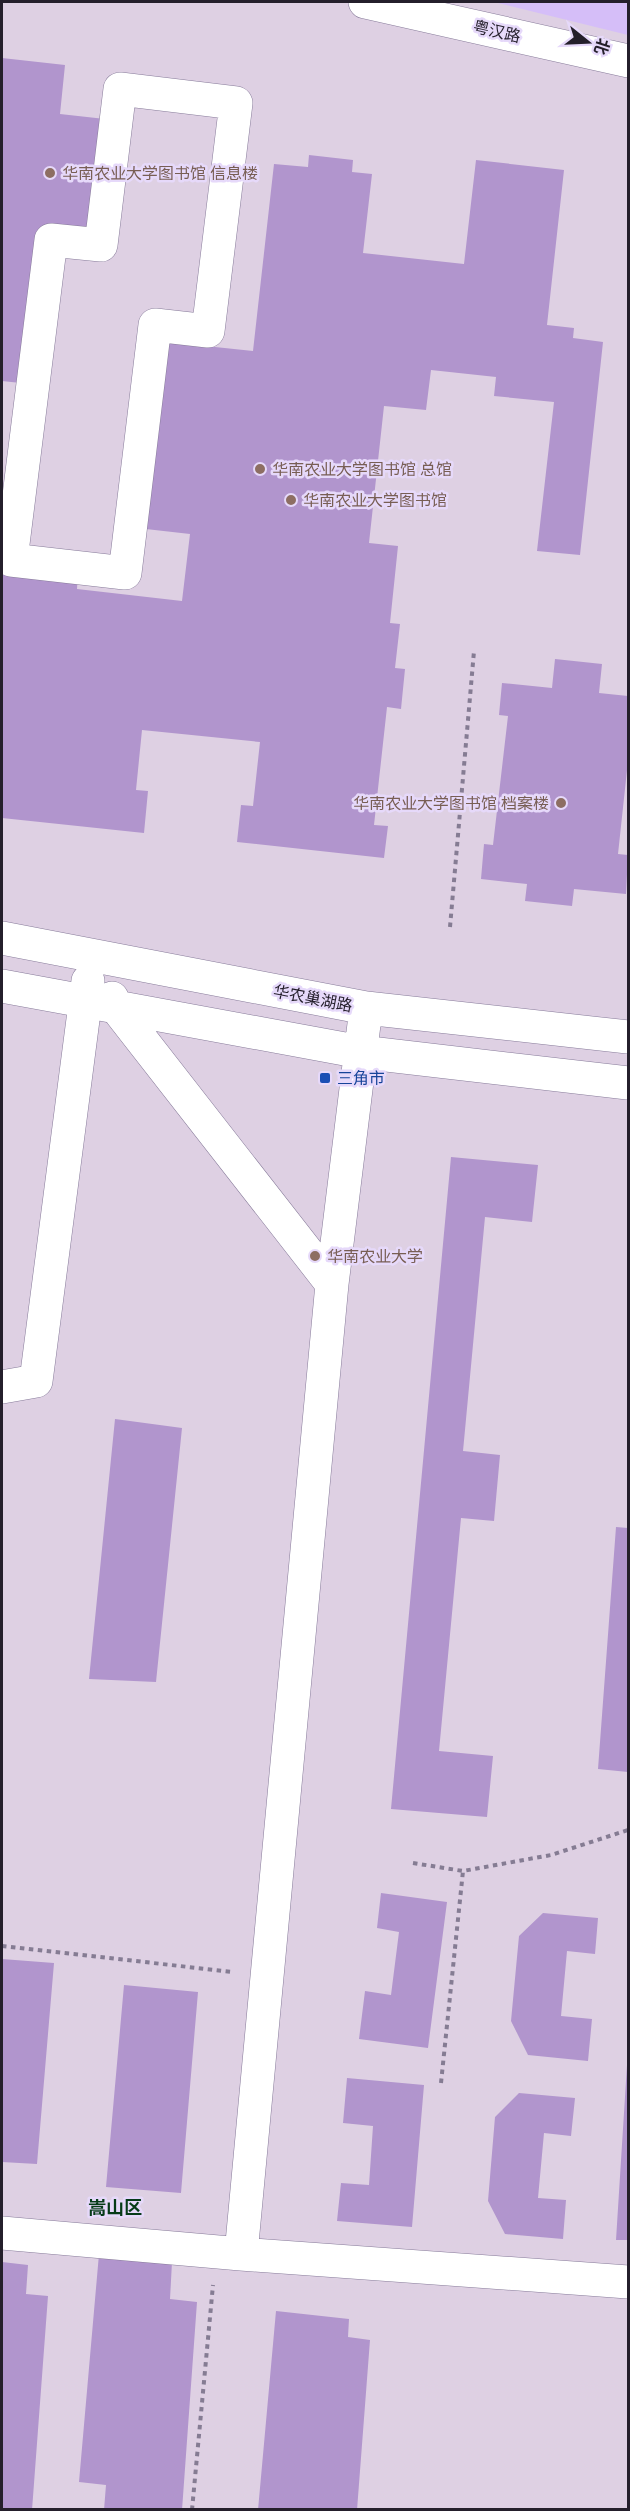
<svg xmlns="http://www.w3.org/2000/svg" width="630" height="2511" viewBox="0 0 630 2511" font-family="'Golos Text','Noto Sans SC',sans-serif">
	<rect width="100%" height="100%" fill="#e6d9fa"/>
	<path fill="#ded0e3" d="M2,2H628V2509H2Z"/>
	<path fill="#d5bef8" d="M494,2H628V35Z"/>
	<path fill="#b195cd" d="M2,58L65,65L60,114L105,119L93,233L47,227L30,384L2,381Z
		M309,155L353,160L352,172L372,174L363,253L464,264L476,160L564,170L547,325L574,328L573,338L603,342L580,555L537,551L554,402L494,396L496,377L431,370L426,410L384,406L369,543L398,546L390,623L400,624L395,668L405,669L401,709L387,707L374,825L388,826L384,858L237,842L241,805L253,806L260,742L142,730L136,790L148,791L144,833L2,818V562L78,570L77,589L182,601L190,534L137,528L158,341L253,351L274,164L308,167Z
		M555,659L602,664L599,693L628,696V761L618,854L628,855L626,894L574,889L572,906L525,901L527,884L481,879L484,844L493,845L508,716L499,715L502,683L552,688Z
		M451,1157L538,1165L532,1222L485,1217L463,1451L500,1455L494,1521L461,1518L439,1751L493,1756L487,1817L391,1809Z
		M115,1419L182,1428L156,1682L89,1679Z
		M616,1527L628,1528V1772L598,1769Z
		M381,1893L447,1902L428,2048L359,2039L365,1991L391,1995L399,1932L377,1928Z
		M543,1913L598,1918L595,1954L567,1951L561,2016L592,2019L588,2061L528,2055L511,2021L519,1936Z
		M2,1959L54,1963L37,2164L2,2162Z
		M124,1985L198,1992L181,2193L106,2187Z
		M627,2065H628V2240H616Z
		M347,2078L424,2085L412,2227L337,2221L341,2183L369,2185L373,2126L343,2123Z
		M519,2093L575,2098L571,2136L544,2133L538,2198L566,2200L563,2239L505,2234L488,2201L495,2117Z
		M99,2254L172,2262L170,2299L197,2302L182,2510H104L106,2485L79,2482Z
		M2,2262L28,2265L26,2294L48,2296L32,2510H2Z
		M276,2311L349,2319L348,2337L370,2340L357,2510H258Z"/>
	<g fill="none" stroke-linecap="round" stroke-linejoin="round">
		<defs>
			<path id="minor" d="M365,2L628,61
				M120,89L236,103L208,331L155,325L125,573L11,560L51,240L101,245Z
				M2,938L366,1008L628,1037
				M2,986L361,1052L628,1083
				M112,998L116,1007L332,1284
				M2,1387L36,1381L88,981
				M2,2233L241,2254L628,2282
				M241,2254L332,1284L366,1008"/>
		</defs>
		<use href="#minor" stroke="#877b9a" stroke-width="34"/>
		<path stroke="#857c93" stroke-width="4" stroke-dasharray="4.5 4.5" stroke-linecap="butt" d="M450,927L474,651
			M413,1863L463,1871L551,1855L628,1830
			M2,1946L233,1972
			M441,2083L463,1871
			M192,2510L213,2285"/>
		<use href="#minor" stroke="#fff" stroke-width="33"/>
	</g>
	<g fill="#8d6e63" stroke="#e6d9fa" stroke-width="2">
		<circle cx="50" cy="173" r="6"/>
		<circle cx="260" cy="469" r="6"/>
		<circle cx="291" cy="500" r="6"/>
		<circle cx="561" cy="803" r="6"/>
		<circle cx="315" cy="1256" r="6"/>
	</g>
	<rect fill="#1a4fb4" stroke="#e6d9fa" stroke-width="2" x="319" y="1072" width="12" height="12" rx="3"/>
	<g text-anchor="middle" stroke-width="5" stroke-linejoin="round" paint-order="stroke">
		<g font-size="16" fill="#241f2b" stroke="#e6d9fa">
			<text transform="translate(497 31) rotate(13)" y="6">粤汉路</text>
			<text transform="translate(313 998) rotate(11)" y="6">华农巢湖路</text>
		</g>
		<g font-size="16" fill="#785e54" stroke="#e6d9fa" text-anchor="start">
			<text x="62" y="179">华南农业大学图书馆 信息楼</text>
			<text x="272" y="475">华南农业大学图书馆 总馆</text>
			<text x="303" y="506">华南农业大学图书馆</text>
			<text x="549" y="809" text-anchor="end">华南农业大学图书馆 档案楼</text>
			<text x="327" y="1262">华南农业大学</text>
		</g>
		<g font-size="16" fill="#164399" stroke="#e6d9fa" text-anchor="start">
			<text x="337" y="1084">三角市</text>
		</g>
		<g font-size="18" font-weight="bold" fill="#063b18" stroke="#e6d9fa">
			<text x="115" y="2214">嵩山区</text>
		</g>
	</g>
	<rect width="630" height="2511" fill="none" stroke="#241f2b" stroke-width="6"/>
	<g transform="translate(588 42) rotate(108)" stroke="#e6d9fa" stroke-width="4.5" paint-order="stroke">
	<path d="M0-4.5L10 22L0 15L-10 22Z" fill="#241f2b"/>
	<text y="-9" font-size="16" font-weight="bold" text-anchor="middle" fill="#241f2b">北</text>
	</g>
</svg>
